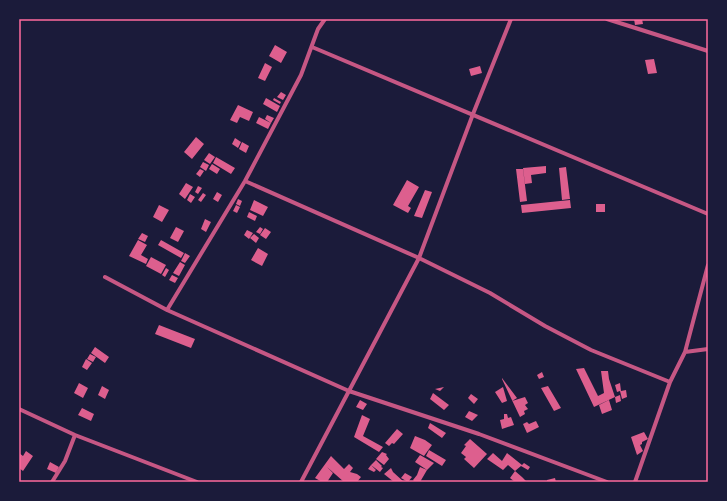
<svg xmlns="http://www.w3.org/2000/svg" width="727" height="501" viewBox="0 0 727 501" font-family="Roboto,sans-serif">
	<rect width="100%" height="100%" fill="#1b1b3a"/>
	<path fill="#dd5f8e" d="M634,19H642L643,24L635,25Z
		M275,45L287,52L281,63L269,56Z
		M654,59L657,73L648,74L645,60Z
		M265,63L272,67L265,81L258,78Z
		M480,66L482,73L471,76L469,69Z
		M281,92L286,95L283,100L277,97Z
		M266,98L280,106L277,112L263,104Z
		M274,98L281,102L280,104L273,100Z
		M238,105L253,112L249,121L240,117L237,123L230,120Z
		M267,115L274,118L271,123L265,119Z
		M259,117L271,123L268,129L256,123Z
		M196,137L204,144L192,159L184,152Z
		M235,138L241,142L238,148L232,144Z
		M242,142L249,146L246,153L239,149Z
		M209,153L215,157L210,164L204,160Z
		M216,157L235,168L231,174L213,163Z
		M203,162L209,165L206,171L200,167Z
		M212,164L220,169L217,174L209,169Z
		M546,166V173L531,175L532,183L525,184L523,168Z
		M566,167L570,199L562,200L559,168Z
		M200,169L204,171L200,177L196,174Z
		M516,169H523L527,201L520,202Z
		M407,180L419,187L408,206L411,208L408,213L393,205Z
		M186,183L193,187L185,199L179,194Z
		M198,186L202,188L198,194L195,192Z
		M425,190L432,192L422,218L414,216Z
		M217,192L222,195L218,202L213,199Z
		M203,193L206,195L201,202L198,200Z
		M190,194L195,197L191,203L187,200Z
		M238,199L242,201L240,206L236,204Z
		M254,200L268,207L263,216L250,210Z
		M570,200L571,208L522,213L521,205Z
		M596,204H605V212H596Z
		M159,205L169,210L162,222L153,217Z
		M236,205L240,207L237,213L233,211Z
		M249,212L257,216L255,221L247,217Z
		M205,219L211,222L206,232L201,229Z
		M176,227L184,231L178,242L170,238Z
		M260,227L263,229L260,234L256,232Z
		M265,228L271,232L266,239L260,235Z
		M247,230L253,233L249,239L244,235Z
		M142,233L148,236L145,242L138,239Z
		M254,234L259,238L256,243L250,238Z
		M138,240L147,245L141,255L148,259L146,264L129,256Z
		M161,240L184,253L181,258L158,245Z
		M258,248L268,254L262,266L251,260Z
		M185,253L190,256L185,263L181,261Z
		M151,257L166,265L161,274L146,266Z
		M180,262L185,265L179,276L173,273Z
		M166,268L169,270L165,277L162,275Z
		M172,275L178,278L175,283L169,280Z
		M159,325L195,339L191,348L155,334Z
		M95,347L109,357L105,363L91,353Z
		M90,354L96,357L93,362L87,359Z
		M86,359L92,363L87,370L82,367Z
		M584,368L598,396L604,393L601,371H608L609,379L615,397L594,407L576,369Z
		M542,372L544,377L539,379L537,375Z
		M502,378L517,398L512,401L525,397L528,403L525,405L528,409L524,411L525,414L520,417L502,379Z
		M79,383L88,388L83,398L74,393Z
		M620,383L621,391L626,390L627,397L622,399L620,391L617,392L615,385Z
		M102,386L109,390L105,399L98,395Z
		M548,386L561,408L554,411L541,388Z
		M444,387L440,391L435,389Z
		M503,387L507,401L502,403L495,392Z
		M433,393L449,405L444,410L430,399Z
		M471,394L478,399L474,404L468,398Z
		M620,395L621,401L616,403L615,397Z
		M360,400L367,404L363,410L356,407Z
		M609,400L612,410L602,414L599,405Z
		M82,408L94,414L91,421L78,415Z
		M469,411L478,415L472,421L465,417Z
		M504,414H507L508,418L511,417L514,425L502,429L500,420L504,419Z
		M362,415L370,419L363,436L383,447L379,452L354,437Z
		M536,421L539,427L527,433L523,424L527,422L529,424Z
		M430,423L446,433L442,438L428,428Z
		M397,429L403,434L394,444L392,443L389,446L385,443Z
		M644,432L648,439L642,442V444L640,445L643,451L637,455L631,437Z
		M415,436L425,440L432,445L424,456L410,448Z
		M470,439L487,454L474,468L464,459L466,457L461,453L466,446L464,445Z
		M429,450L446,460L442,466L426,456Z
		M26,451L33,456L23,471L19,468V453L23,456Z
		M382,452L387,454L386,455L389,459L384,465L376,459Z
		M493,453L502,461L507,453L522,465L524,463L530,467L528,470L521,466L515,471L508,465L503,470L487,459Z
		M420,455L434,463L427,470L415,462Z
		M331,456L344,469L349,464L353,468L350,472L357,474L361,477L357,482H344L327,467L333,473L327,482H322L315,478Z
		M376,460L382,466L381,467L383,468L380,472L371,465L376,470L374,472L368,469L371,465Z
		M50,462L59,467L56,473L47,469Z
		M420,467L427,470L420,482H415L413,480L417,475Z
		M391,468L393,472L404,482H394L384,474Z
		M515,471L522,477L527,482H515L510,478Z
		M405,473L412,477L408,482L401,478Z
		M555,478L556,482H547V480Z"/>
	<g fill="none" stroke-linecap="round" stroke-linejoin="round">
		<path stroke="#c65784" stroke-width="4" d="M607,19L708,51
			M312,47L708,214
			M245,181L419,258L490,293L545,326L591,350L670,382
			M105,277L167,310L349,391L479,434L607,482
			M167,310L245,181L301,75L318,29L325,19
			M685,352L708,349
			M19,409L75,435L197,482
			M52,482L65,461L75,435
			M301,482L419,258L473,114L511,19
			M635,482L670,382L685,352L708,265"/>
	</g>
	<rect width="727" height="501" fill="none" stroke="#1b1b3a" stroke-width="40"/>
	<rect x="20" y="20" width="687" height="461" fill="none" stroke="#ff6b9d" stroke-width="1.5"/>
</svg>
